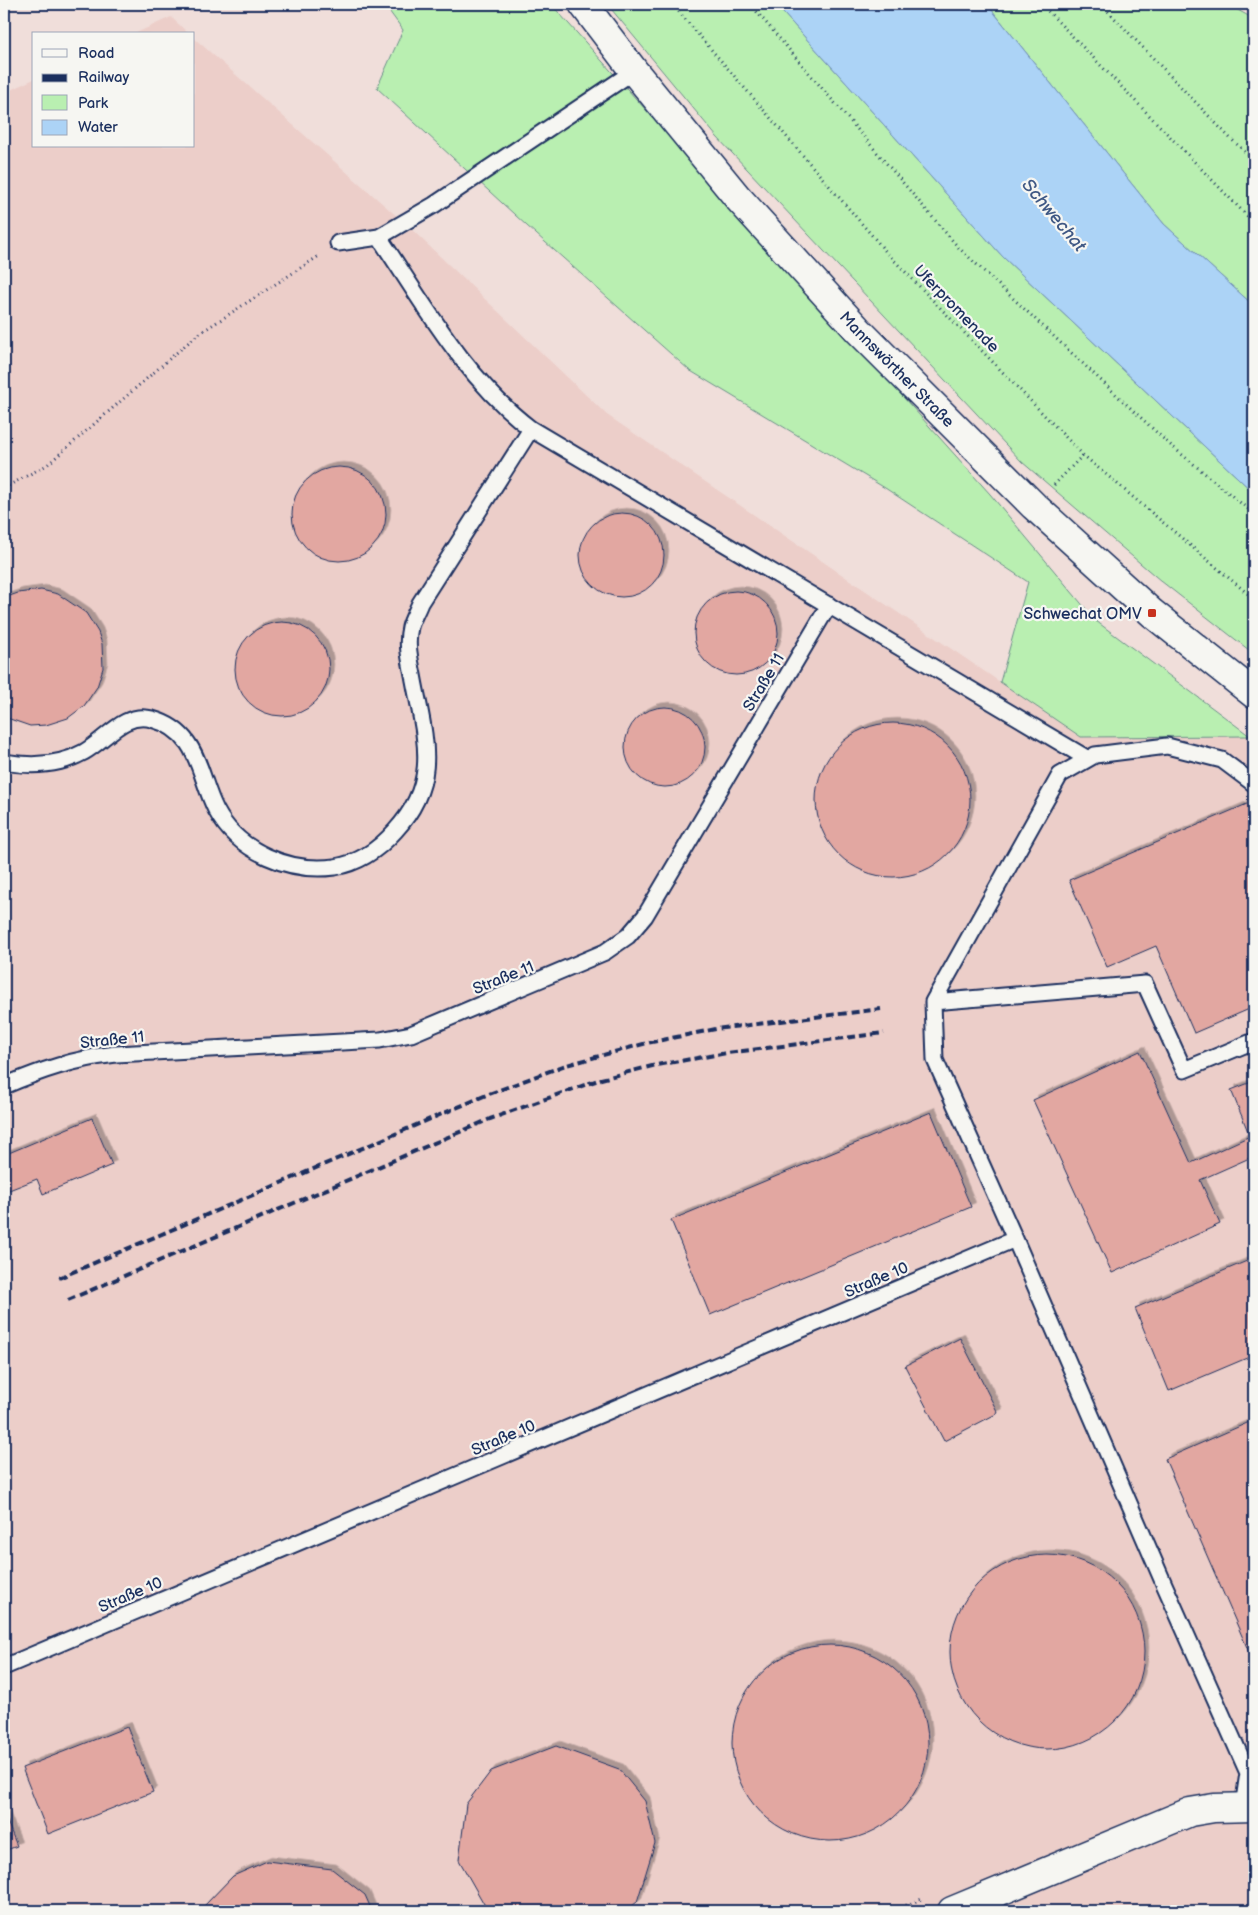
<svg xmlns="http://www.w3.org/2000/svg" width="1258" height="1915" viewBox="0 0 1258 1915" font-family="'Balsamiq Sans',sans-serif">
	<defs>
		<filter id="shadow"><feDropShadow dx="4.5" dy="-4.5" stdDeviation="0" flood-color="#0004"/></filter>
	</defs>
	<rect width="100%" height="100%" fill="#f0deda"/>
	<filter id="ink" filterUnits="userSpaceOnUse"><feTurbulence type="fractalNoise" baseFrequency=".02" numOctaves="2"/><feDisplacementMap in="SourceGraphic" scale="10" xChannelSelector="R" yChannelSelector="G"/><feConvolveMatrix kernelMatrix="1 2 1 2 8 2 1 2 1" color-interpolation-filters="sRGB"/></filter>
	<g filter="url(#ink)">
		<path fill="#eccec9" d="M171,17L189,34H134Z
			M194,38L408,226L607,415L1081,737L1250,736L1254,740V1911H4V93L34,79V146H194Z"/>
		<path fill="#b9efb1" stroke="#6a8f88" d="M384,4H551L990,494L1096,621L1250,736L1081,737L1000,682L1028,582L885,488L689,370L527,226L377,88L403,30Z
			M607,4H775L1003,257L1254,493V654L1161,581L1022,462L717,137Z
			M987,4H1227L1254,19V306L1164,224Z"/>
		<path fill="#acd3f6" stroke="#7291b9" d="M775,4H987L1164,224L1254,306V493L1003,257Z"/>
		<path fill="#e2a7a1" stroke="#1b2f5e" filter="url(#shadow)" d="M292 514a47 47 0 1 1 94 0a47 47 0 1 1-94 0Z
			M580 555a42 42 0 1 1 84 0a42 42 0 1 1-84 0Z
			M41,590L58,594L86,613L98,632L102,644L103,668L97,687L84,706L68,718L46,725L30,726L4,717V598L18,593Z
			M694 633a42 42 0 1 1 84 0a42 42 0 1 1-84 0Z
			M235 669a47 47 0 1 1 94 0a47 47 0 1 1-94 0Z
			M625 747a40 40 0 1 1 80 0a40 40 0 1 1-80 0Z
			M816 800a77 77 0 1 1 154 0a77 77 0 1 1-154 0Z
			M1254,801V1007L1194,1033L1156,946L1107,967L1069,880Z
			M1140,1051L1191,1163L1250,1136L1254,1146V1156L1200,1180L1220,1224L1112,1273L1033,1100Z
			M1254,1081V1146L1231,1090Z
			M931,1112L971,1207L710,1315L671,1220Z
			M92,1118L112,1165L43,1194L37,1179L4,1192V1155Z
			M1254,1258V1355L1169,1391L1135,1308Z
			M960,1338L998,1413L944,1441L905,1366Z
			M1254,1420V1658L1252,1659L1165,1459Z
			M950 1652a97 97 0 1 1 194 0a97 97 0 1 1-194 0Z
			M732 1743a98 98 0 1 1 196 0a98 98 0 1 1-196 0Z
			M127,1727L153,1792L48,1834L22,1768Z
			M556,1746L619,1769L645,1801L655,1843L637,1902L626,1911H488L459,1860L466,1804L491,1771Z
			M4,1814L17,1846L4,1851Z
			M267,1861L332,1869L365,1895L372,1911H203L204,1906L233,1876Z"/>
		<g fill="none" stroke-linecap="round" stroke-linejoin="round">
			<defs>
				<path id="lane" d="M379,237L434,205L634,71
					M338,243L379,237C424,304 466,380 531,429L1088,759
					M4,762C32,767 59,766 84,752C106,740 124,711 152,719C200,732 198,775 216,810C238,852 290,873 335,867C359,863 379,849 395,831C442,780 424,736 413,675C410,659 406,644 410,627C412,619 417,611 420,603L531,429
					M933,1002L1145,984L1184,1070L1254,1041
					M4,1086C42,1070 74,1059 116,1054L380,1040L411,1034L605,952L628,936L645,916L829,605
					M4,1667L1015,1239
					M1243,1807L1248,1773L1164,1584L1015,1239L935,1060L933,1002L1060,775L1095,755L1167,746L1222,760L1254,784"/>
				<path id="street" d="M952,1911L1190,1812L1214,1808L1254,1807"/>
				<g id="secondary">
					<path id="s1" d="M583,4L634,71L738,198L859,331L1034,506L1152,613L1254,694"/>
				</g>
			</defs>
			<use href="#lane" stroke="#1b2f5e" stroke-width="19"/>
			<use href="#street" stroke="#1b2f5e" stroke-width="31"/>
			<use href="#secondary" stroke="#1b2f5e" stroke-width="31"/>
			<path stroke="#1b2f5e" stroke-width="3" stroke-dasharray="1 4" stroke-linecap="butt" d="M672,4L888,254L1083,455L1254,599
				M750,4L958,247L1168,443L1254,514
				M1041,4L1254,223
				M1101,4L1230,138L1254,160
				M1054,485L1083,455
				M4,488L47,465L197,335L319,256
				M892,1911L924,1898"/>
			<use href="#lane" stroke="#f6f6f2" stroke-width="15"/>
			<use href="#street" stroke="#f6f6f2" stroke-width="28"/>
			<use href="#secondary" stroke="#f6f6f2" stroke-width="28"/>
			<path stroke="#1b2f5e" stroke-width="4" stroke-dasharray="8 4" stroke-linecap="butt" d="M59,1278L484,1096L563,1066L647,1043L716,1029L881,1009
				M68,1300L490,1119L601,1079L656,1065L727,1053L884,1033"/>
		</g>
	</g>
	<rect fill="#c8321e" stroke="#f6f6f2" stroke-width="2" x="1147" y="608" width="10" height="10" rx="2.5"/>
	<g text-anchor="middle" stroke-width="4.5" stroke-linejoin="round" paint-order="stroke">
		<g font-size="16" fill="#1b2f5e" stroke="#f6f6f2">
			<text transform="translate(957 308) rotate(46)" y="6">Uferpromenade</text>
			<text dy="6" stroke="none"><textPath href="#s1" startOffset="482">Mannswörther Straße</textPath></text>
			<text transform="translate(763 682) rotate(-59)" y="6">Straße 11</text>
			<text transform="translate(503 977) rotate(-22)" y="6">Straße 11</text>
			<text transform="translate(112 1039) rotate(-6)" y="6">Straße 11</text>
			<text transform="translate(876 1279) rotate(-23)" y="6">Straße 10</text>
			<text transform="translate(503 1437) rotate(-23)" y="6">Straße 10</text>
			<text transform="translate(130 1594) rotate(-23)" y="6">Straße 10</text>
		</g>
		<g font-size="16" fill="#1b2f5e" stroke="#f6f6f2" text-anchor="end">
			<text x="1142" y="619">Schwechat OMV</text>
		</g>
		<g font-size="18" font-style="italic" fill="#3f5884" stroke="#f6f6f2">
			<text transform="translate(1054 215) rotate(50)" y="6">Schwechat</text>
		</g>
	</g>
	<rect width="1258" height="1915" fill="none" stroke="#f6f6f2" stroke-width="20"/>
	<rect x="10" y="10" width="1238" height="1895" fill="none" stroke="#1b2f5e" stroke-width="2" filter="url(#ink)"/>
	<rect x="32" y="32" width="162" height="115" fill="#f6f6f2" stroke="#9ea6b7"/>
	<rect x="42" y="49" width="25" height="8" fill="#f6f6f2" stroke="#9ea6b7"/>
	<text x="78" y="58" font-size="15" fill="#1b2f5e">Road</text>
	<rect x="42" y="74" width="25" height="8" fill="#1b2f5e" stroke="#9ea6b7"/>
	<text x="78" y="82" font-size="15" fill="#1b2f5e">Railway</text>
	<rect x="42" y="95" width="25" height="15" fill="#b9efb1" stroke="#9ea6b7"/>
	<text x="78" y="108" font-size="15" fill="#1b2f5e">Park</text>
	<rect x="42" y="120" width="25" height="15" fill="#acd3f6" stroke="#9ea6b7"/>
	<text x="78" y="132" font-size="15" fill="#1b2f5e">Water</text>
</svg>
